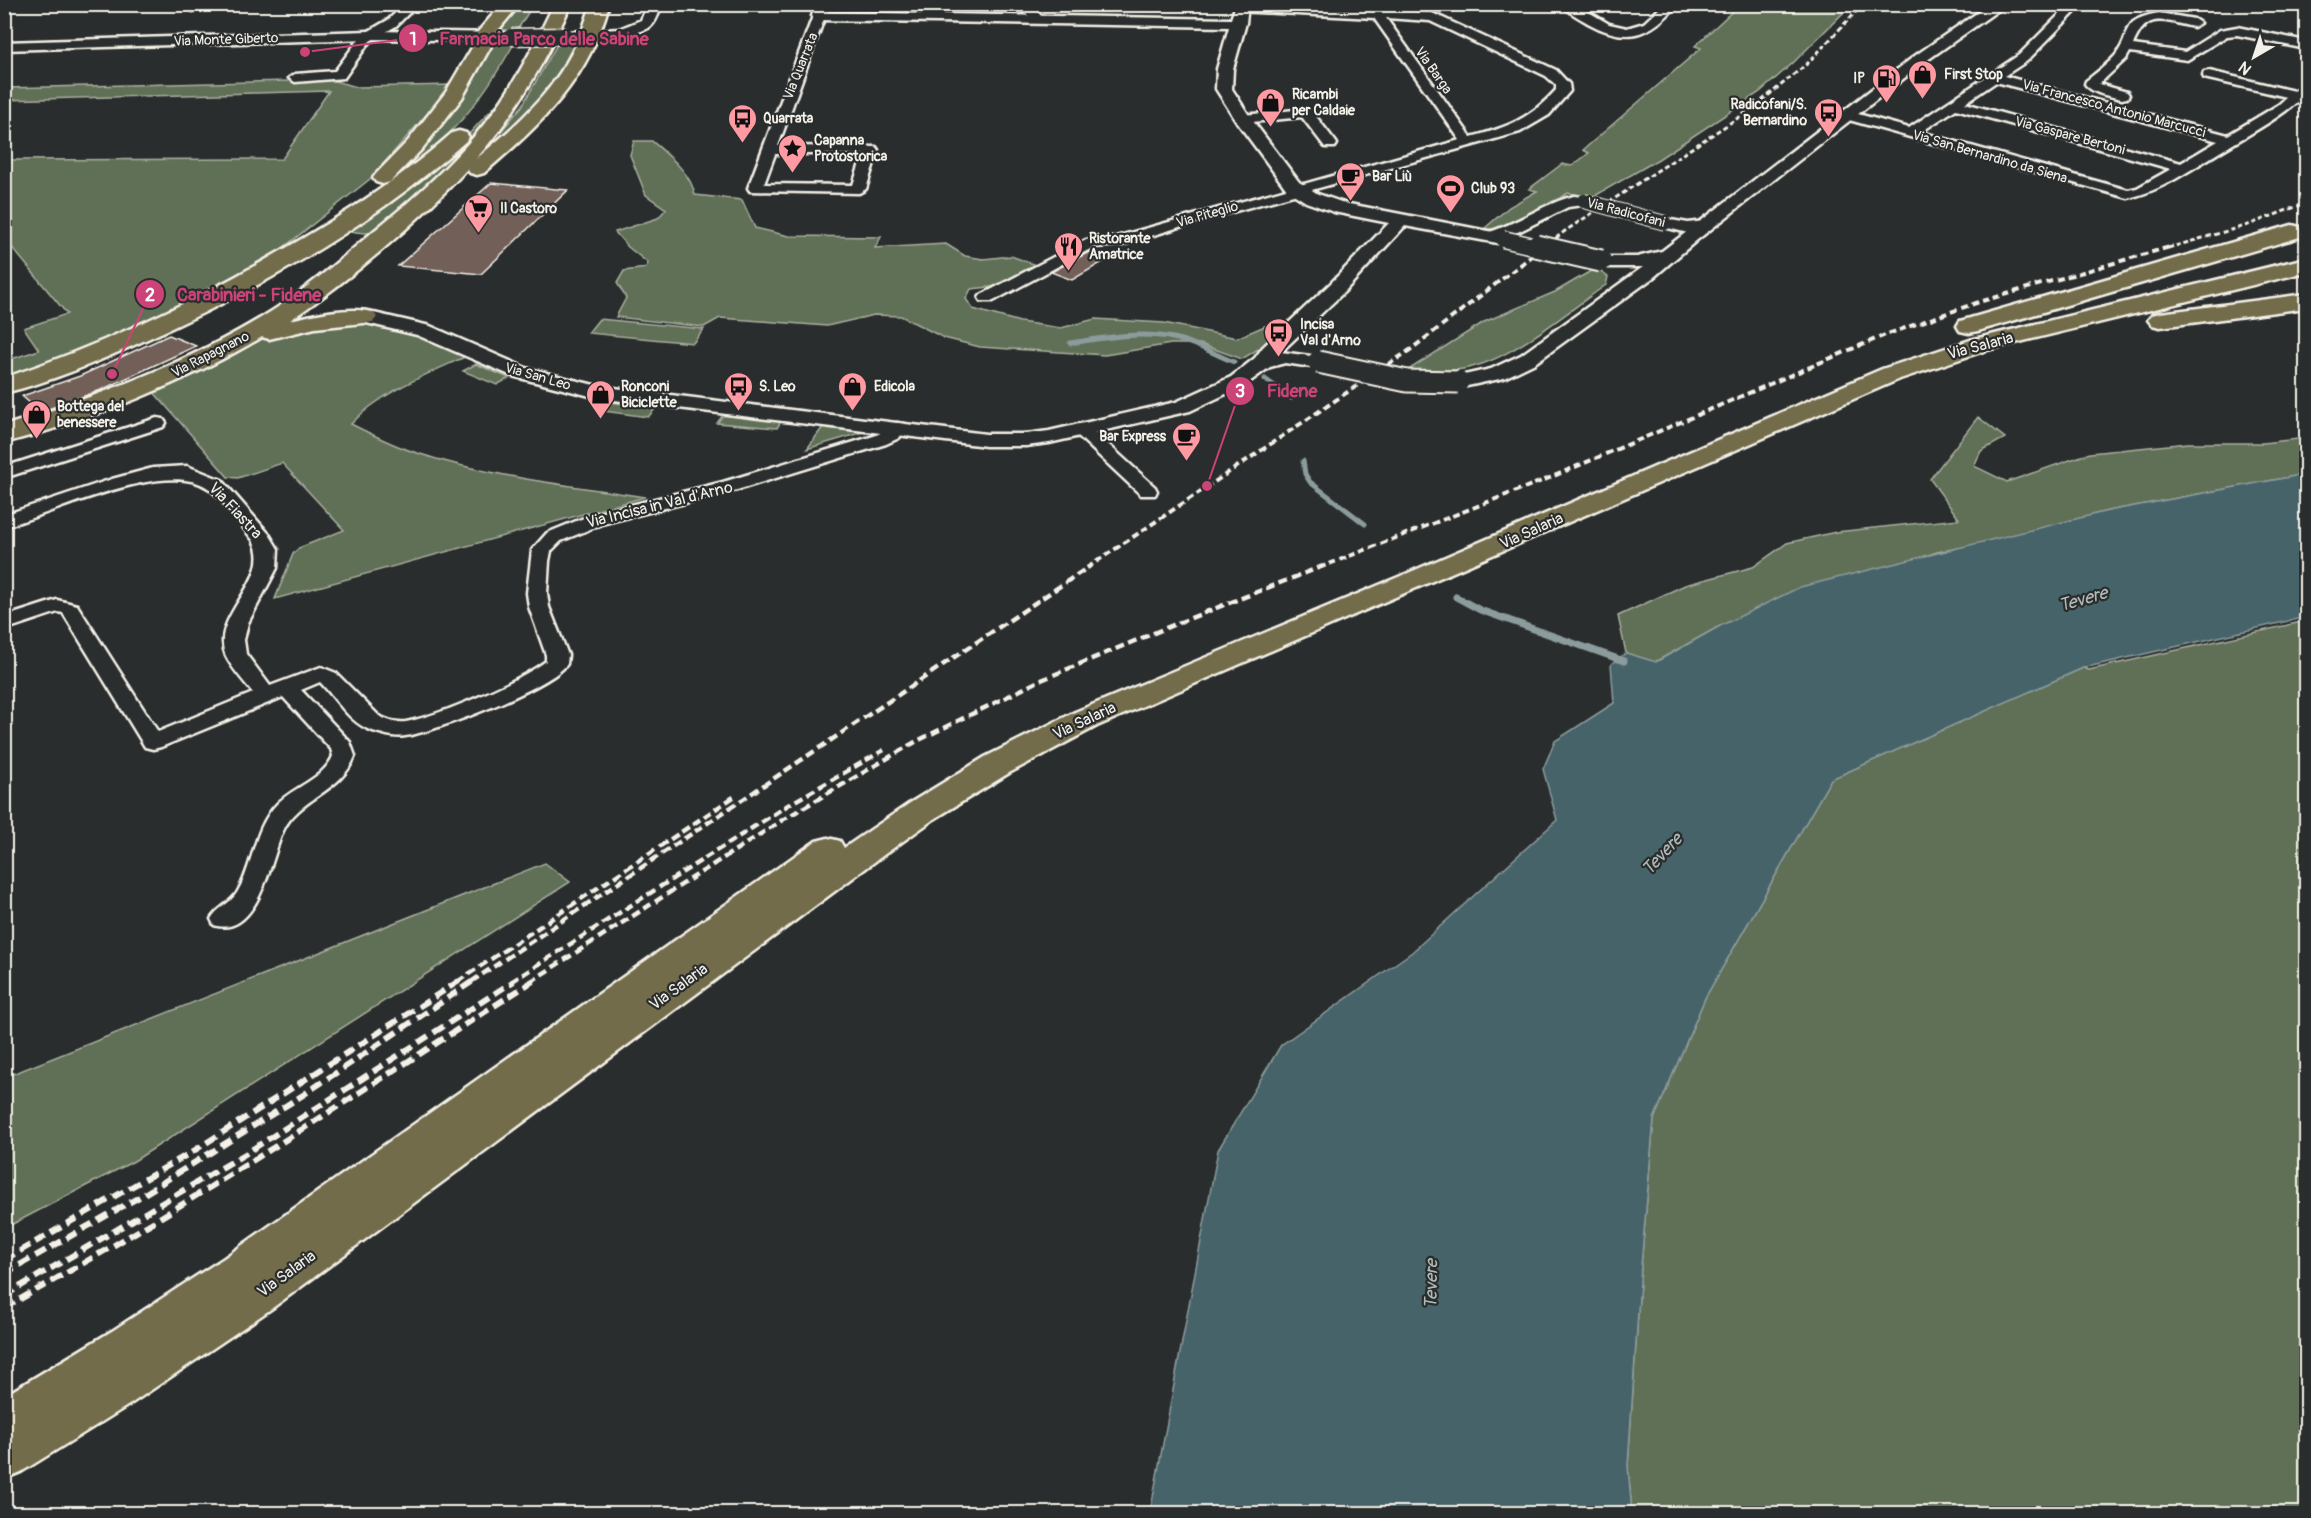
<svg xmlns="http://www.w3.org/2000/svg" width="2311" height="1518" viewBox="0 0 2311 1518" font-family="Pangolin,sans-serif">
	<rect width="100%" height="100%" fill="#2a2d2e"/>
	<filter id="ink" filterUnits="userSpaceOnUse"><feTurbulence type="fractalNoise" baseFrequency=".0167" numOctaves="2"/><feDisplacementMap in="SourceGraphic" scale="12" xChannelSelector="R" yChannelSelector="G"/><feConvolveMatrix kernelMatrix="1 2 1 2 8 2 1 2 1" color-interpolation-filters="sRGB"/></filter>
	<g filter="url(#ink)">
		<path fill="#606f57" stroke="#aab0a0" stroke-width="1.5" d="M519,5H533L516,32L501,29Z
			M1739,5H1851L1793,63L1760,92L1657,160L1593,197L1568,193L1524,220L1505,228L1484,229L1509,207L1537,191L1529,189L1562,164L1572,166L1589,153L1583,150L1701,48L1695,46Z
			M572,40L579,42L546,99L484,152L522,106L559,41Z
			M499,42H515C481,102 452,138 395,179L389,178L491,44Z
			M331,80L357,87L452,85L370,179L279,251L135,329L49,364L5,378V361L39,350L24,328L67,314L5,239V160L282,159L329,91L5,100V88Z
			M507,93C472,149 423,190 375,234L345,231L467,136Z
			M634,141H652C669,156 691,173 695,195L742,200L755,228L789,236L881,237L875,248L946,244L965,256L983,259L1011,256L1039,266L999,286L971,289L966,299L973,309L1020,322L1061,328L1095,319L1164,323L1237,338L1267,325H1280L1285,335L1270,342L1242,359L1200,344H1171L1105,355L980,347L944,338L901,316L874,315L827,326L720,318L704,327L616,317L626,298L617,283L624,271L646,268L648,263L628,247L615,232L658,218L666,209L646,195L630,155Z
			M1596,268L1608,277L1606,285C1568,311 1513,359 1468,368C1448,372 1428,371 1408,370L1484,322L1555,292Z
			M599,319L704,329L693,343L588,333Z
			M364,322L415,332L469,355C428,374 382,391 351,424C371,434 392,445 414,452C489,477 568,485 645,497L275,599L293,554L299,548L344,530L282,463L238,478L228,477L151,389C197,367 244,339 294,330C317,325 340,324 364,322Z
			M476,364L509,378L497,385L463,371Z
			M610,402L656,408L648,417L603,411Z
			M723,415L782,420L777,428L717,423Z
			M1978,417L2005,438L1981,451L1974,466L2007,482L2090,453L2188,443H2263L2306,438V474L2108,511L1980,544L1937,552L1720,626L1655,662L1626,653L1618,616L1685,585L1753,567L1787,543L1836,532L1959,519L1930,479Z
			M825,424L870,430L807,449Z
			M2306,621V1513L1632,1514L1628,1466L1641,1266L1654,1119L1705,998L1831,779L2083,668L2089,670Z
			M545,863L570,882L134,1161L5,1228V1077Z"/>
		<path fill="#47646b" stroke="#8c9c9d" stroke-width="1.5" d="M2306,474V617L2083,668L1831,779L1705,998L1654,1119L1641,1266L1628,1466L1632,1513H1150L1218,1150L1281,1045L1412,952L1557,820L1543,769L1555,741L1614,703L1611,664L1626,653L1656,662L1720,626L1800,587L2108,511Z"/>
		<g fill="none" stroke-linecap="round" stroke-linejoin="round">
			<path stroke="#8c9c9d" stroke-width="5" d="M1070,343C1104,338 1139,331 1173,338C1194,342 1214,354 1234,362
				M1265,379L1291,398
				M1303,461L1305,474L1310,482L1365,524"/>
			<path stroke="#8c9c9d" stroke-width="7" d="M1456,597L1480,610L1624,661"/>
		</g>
		<path fill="#715f59" stroke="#f4f1e8" stroke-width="1.5" d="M491,183L568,190L481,274L398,266Z
			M1089,252L1108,259L1072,280L1051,272Z
			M169,335L196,346L101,390L40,412L22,396L80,376Z"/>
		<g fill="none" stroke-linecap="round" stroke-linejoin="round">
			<defs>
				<path id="minor" d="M182,4H197L199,7L193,11Z
					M405,4H418L396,26L370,41L344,78L295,82L289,78L295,74L335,71L362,35L388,20Z
					M1017,4H1030L1043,18L1041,21H1033Z
					M1243,4L1432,13L1556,70L1569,84L1570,91L1549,115L1520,132L1189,224L1122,245L1094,247L993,301H981L979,298L981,295L1086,240L1116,237L1460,140L1374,18L1237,11V5ZM1386,18L1430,21L1546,76L1556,85V90C1530,119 1508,127 1471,137Z
					M1560,4H1575L1609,24L1627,28L1644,23L1664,4H1678C1650,37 1626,44 1588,23C1578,17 1568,12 1560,4Z
					M2070,4H2083L2027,61L2004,76L2228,135L2278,105L2287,97L2204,78L2203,75L2204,72L2209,71L2294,91L2306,83V94C2281,118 2249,134 2218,153C2190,170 2161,191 2128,198L1842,118L1840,115L1847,111L1909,128L2019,55ZM1996,82L2218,141L2181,163L1965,103ZM1956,109L2171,169L2137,188L2128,190L1921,132Z
					M2294,4H2306V9L2296,7Z
					M819,12L825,16L778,146L876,147L878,150L866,189L859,193L750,191L748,188L813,16ZM775,154H863L853,185L764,184Z
					M2159,13L2194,19L2200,23L2194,27C2163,21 2147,10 2133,45L2185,52L2220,30L2237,27L2306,41V49L2237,35L2227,36L2187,60L2130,52L2126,59L2099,84L2127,92L2129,95L2127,98L2122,99C2109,96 2093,94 2085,84L2086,81C2096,73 2107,65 2115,56C2135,32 2116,21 2159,13Z
					M1306,109L1311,110L1335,141L1337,144L1335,147H1325L1302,117L1243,123L1236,119L1243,115Z
					M1574,196L1589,198L1591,201L1589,204L1568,207L1520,231L1491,241L1483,236L1486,233C1517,224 1543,204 1574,196Z
					M1665,219L1688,223L1705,221L1712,225L1710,228L1688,233L1660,226L1658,223L1660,220Z
					M157,418L163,419L166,423L163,427L4,478V467Z
					M897,423L903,424L906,428L899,438L886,444L737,490L605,523L561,541L551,551L549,561L547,593L549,607L568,655L567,664C551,687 435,732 405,736C395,738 383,734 373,731C350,724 336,698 320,682L301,690L350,742L355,756C342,792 298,798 283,831C271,858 258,939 214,925L211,919C217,908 230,904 237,893C254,865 253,829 277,804C293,787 324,779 333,756L331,749L283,697L161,747L153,749L145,747L63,613L58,612L4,630V617L57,600L77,605L158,732L253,693C245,682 232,669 226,656C208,615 275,580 253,540C242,527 222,497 208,488C165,458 53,514 4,527V515L112,479L153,468L187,466L222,480L269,534L278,549L277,568L248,623L244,640L246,654L270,686L321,667L336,673L379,716C388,721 396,723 406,722C440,716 518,682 546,661V655L529,607L527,593L532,550L547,533L591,515L723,482L874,436L887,430L891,424Z
					M1081,424L1087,425L1155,487L1157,491L1155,495H1141L1075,433L1072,429L1075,425Z"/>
				<path id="tertiary" d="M648,4H662C659,11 657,21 651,26C638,37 570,48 559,36L566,32L619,29L641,20Z
					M816,4H830L828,12L1231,19L1236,4H1248L1246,23L1233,69L1232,89L1250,117L1299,182L1318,194L1344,203L1503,234L1509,235L1512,239L1509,243L1503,244L1405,226L1344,292L1281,352L1325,358L1328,362L1325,366L1318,368L1285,363L1270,367L1245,385L1190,411L1049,443L1026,446H986L598,398L512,376L417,335L358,321L355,317L358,313L365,311L430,326L526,368L598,386L986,434H1026L1049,431L1176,402L1231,377L1255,358L1263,347L1330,284L1389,223L1334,212L1306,202L1287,190L1237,122L1216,89L1217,69L1229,27L819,20L812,16Z
					M1990,4H2007L1926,61L1697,240L1654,277L1535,363L1504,378L1458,388L1451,386L1448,382L1451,378L1491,369L1521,355L1643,267H1601L1594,265L1592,261L1594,257H1637L1662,251L1916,55Z
					M370,31L511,33L518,37L511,41L370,39L4,50V42Z"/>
				<path id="primary" d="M502,4H520L495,34L491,46L462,98L422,149L390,182L383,184L376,182L373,178L376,174L408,141L446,92L473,46L477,33Z
					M554,4H571C546,61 517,112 476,159C531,113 571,76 591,4H609C589,80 541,124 484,173L477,175L470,173L467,169C417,223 351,279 290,320C315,314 348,306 373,312L377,317L373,322L315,328L269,339L262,337C189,381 87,422 4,443V426C98,396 192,362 275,309C311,286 343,257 375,230C422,192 468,150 502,100C522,70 538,37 554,4Z
					M459,131L466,133L469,137L466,141C372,226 256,291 141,342C97,362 51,382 4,393V378C96,347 183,307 267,259C332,222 396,183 452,133Z
					M2292,225L2300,227L2303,232L2300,237L1978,331L1969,333L1960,331L1957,326L1960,321Z
					M2306,258V272L1987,350L1900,379L1097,726L1009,773L934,819L885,854L271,1309L132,1403L21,1472L4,1479V1396L112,1331L224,1258L816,841L828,838L840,841L844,848L910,803L985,757L1075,712L1408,573L1882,369L1970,340Z
					M2306,294V308L2160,327L2152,325L2148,320L2152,315L2160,313Z"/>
			</defs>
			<use href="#minor" stroke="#f4f1e8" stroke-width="5"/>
			<use href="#tertiary" stroke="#f4f1e8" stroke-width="5"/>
			<use href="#primary" stroke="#f4f1e8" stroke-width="5"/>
			<use href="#minor" fill="#2a2d2e" fill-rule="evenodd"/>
			<use href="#tertiary" fill="#2a2d2e" fill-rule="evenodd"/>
			<use href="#primary" fill="#736c4b" fill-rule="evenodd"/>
			<path stroke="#f4f1e8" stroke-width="3" stroke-dasharray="5 3" stroke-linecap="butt" d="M1543,248L1565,231L1753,108L1808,63L1863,4
				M2168,248L2248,225L2306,203"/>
			<path stroke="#f4f1e8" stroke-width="4" stroke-dasharray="7 4" stroke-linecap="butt" d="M1087,568L1410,350L1545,246
				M1319,568L1547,479L1885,335L1979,302L2173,246"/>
			<path stroke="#f4f1e8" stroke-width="4.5" stroke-dasharray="9 4.5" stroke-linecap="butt" d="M457,982L735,796
				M471,982L1090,566
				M511,982L788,805L884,750
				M530,982L784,819L917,741L1039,681L1173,625L1323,566"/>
			<path stroke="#f4f1e8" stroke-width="6" stroke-dasharray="12 6" stroke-linecap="butt" d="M4,1260L192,1152L459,981
				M4,1274L141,1196L303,1095L473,981
				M4,1296L245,1154L514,981
				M4,1308C186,1208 358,1093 533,981"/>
			<defs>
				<path id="minor-bridge" d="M1584,201L1665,223"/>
				<path id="tertiary-bridge-far1" d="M511,37L566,36
					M1503,239L1542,248"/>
				<path id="tertiary-bridge" d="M1536,246L1601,261
					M1318,362L1407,381L1458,382"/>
			</defs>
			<use href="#minor-bridge" stroke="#f4f1e8" stroke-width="16" stroke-linecap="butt"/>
			<use href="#tertiary-bridge-far1" stroke="#f4f1e8" stroke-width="19" stroke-linecap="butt"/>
			<use href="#tertiary-bridge" stroke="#f4f1e8" stroke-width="25" stroke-linecap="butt"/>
			<use href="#minor-bridge" stroke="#2a2d2e" stroke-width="14"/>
			<use href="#tertiary-bridge-far1" stroke="#2a2d2e" stroke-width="16"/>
			<use href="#tertiary-bridge" stroke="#2a2d2e" stroke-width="21"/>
		</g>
	</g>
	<defs>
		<symbol id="shop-pin" viewBox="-11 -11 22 30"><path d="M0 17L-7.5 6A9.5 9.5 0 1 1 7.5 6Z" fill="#ff9aa2" stroke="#2a2d2e"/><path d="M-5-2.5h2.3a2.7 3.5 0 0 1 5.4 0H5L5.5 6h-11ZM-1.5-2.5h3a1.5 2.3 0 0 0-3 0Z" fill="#111"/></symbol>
		<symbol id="fuel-pin" viewBox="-11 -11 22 30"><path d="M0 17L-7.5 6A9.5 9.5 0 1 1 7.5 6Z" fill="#ff9aa2" stroke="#2a2d2e"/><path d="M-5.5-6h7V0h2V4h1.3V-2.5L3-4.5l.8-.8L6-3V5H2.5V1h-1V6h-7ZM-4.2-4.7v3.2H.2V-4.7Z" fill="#111"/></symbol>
		<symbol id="bus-pin" viewBox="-11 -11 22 30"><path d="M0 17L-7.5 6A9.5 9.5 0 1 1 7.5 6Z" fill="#ff9aa2" stroke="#2a2d2e"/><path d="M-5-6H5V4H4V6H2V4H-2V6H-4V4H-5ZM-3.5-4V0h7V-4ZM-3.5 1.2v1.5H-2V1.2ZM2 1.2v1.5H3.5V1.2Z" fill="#111"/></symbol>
		<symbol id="sight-pin" viewBox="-11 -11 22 30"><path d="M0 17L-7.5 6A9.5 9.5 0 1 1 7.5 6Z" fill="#ff9aa2" stroke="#2a2d2e"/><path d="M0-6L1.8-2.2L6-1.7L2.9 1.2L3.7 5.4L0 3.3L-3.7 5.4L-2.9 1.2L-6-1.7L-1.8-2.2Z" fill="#111"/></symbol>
		<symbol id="cafe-pin" viewBox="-11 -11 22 30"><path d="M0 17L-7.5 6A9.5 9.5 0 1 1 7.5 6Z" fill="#ff9aa2" stroke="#2a2d2e"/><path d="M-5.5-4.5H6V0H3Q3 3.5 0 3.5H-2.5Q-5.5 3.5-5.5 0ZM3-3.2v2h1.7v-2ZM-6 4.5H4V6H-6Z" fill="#111"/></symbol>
		<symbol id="stadium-pin" viewBox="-11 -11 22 30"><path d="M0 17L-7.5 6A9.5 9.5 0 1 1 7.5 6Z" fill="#ff9aa2" stroke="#2a2d2e"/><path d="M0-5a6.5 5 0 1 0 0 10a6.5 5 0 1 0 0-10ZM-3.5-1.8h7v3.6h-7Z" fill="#111"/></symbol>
		<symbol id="supermarket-pin" viewBox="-11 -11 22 30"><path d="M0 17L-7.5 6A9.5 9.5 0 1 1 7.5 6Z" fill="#ff9aa2" stroke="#2a2d2e"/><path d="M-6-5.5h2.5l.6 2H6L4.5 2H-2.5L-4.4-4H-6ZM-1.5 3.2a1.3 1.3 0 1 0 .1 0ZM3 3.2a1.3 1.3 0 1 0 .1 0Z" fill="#111"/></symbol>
		<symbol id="restaurant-pin" viewBox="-11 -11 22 30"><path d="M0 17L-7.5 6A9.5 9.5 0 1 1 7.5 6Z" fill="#ff9aa2" stroke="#2a2d2e"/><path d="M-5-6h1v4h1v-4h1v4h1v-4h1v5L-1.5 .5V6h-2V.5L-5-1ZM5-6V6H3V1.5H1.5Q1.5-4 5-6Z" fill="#111"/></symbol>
	</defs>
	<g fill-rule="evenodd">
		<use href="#shop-pin" x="1906" y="58" width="33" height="45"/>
		<use href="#fuel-pin" x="1870" y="62" width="33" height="45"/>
		<use href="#shop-pin" x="1254" y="86" width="33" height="45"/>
		<use href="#bus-pin" x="1812" y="96" width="33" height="45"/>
		<use href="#bus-pin" x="726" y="102" width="33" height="45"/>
		<use href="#sight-pin" x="776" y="132" width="33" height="45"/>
		<use href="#cafe-pin" x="1334" y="160" width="33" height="45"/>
		<use href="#stadium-pin" x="1434" y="172" width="33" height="45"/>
		<use href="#supermarket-pin" x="462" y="192" width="33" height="45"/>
		<use href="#restaurant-pin" x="1052" y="230" width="33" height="45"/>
		<use href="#bus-pin" x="1262" y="316" width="33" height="45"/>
		<use href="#bus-pin" x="722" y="370" width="33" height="45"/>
		<use href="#shop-pin" x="836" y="370" width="33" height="45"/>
		<use href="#shop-pin" x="584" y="378" width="33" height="45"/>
		<use href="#shop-pin" x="20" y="398" width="33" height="45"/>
		<use href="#cafe-pin" x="1170" y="420" width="33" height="45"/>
	</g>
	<g text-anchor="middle" stroke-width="4.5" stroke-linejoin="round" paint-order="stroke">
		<g font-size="14" fill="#f4f1e8" stroke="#2a2d2e">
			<text transform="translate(226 39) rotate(-2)" y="5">Via Monte Giberto</text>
			<text transform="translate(800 66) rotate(-68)" y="5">Via Quarrata</text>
			<text transform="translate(1434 70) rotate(55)" y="5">Via Barga</text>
			<text transform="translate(2114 108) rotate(15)" y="5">Via Francesco Antonio Marcucci</text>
			<text transform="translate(2070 135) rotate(15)" y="5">Via Gaspare Bertoni</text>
			<text transform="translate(1990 156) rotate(16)" y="5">Via San Bernardino da Siena</text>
			<text transform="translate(1626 212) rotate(15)" y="5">Via Radicofani</text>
			<text transform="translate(1207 214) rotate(-16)" y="5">Via Piteglio</text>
			<text transform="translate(210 354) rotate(-27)" y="5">Via Rapagnano</text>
			<text transform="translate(538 376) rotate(16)" y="5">Via San Leo</text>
		</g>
		<g font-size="14" font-weight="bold" fill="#f4f1e8" stroke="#2a2d2e" text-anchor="start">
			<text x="1944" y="79">First Stop</text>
			<text x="1865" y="83" text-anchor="end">IP</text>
			<text x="1292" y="99">Ricambi<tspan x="1292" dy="16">per Caldaie</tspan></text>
			<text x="1807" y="109" text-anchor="end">Radicofani/S.<tspan x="1807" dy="16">Bernardino</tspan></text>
			<text x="763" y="123">Quarrata</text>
			<text x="814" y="145">Capanna<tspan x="814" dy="16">Protostorica</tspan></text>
			<text x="1372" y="181">Bar Liù</text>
			<text x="1471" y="193">Club 93</text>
			<text x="500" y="213">Il Castoro</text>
			<text x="1089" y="243">Ristorante<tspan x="1089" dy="16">Amatrice</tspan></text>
			<text x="1300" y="329">Incisa<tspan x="1300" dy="16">Val d'Arno</tspan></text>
			<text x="621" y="391">Ronconi<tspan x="621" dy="16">Biciclette</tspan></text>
			<text x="759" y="391">S. Leo</text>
			<text x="874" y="391">Edicola</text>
			<text x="57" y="411">Bottega del<tspan x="57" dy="16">benessere</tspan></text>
			<text x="1166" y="441" text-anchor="end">Bar Express</text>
		</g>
		<g font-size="16" fill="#f4f1e8" stroke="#2a2d2e">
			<text transform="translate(1980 345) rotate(-15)" y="6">Via Salaria</text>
			<text transform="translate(659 504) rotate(-14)" y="6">Via Incisa in Val d'Arno</text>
			<text transform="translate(236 510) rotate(47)" y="6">Via Fiastra</text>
			<text transform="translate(1531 530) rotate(-24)" y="6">Via Salaria</text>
			<text transform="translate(1084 720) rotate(-25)" y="6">Via Salaria</text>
			<text transform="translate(678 986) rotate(-36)" y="6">Via Salaria</text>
			<text transform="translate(286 1273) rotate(-36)" y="6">Via Salaria</text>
		</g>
		<g font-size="18" font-style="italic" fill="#afb9b6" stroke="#2a2d2e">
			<text transform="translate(2083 599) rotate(-16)" y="6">Tevere</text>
			<text transform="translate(1662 854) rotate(-47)" y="6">Tevere</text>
			<text transform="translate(1431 1284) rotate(-89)" y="6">Tevere</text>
		</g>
	</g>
	<path fill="none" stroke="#cc4377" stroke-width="2" d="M305 52L413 38M112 374L150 294M1207 486L1240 391"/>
	<g fill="#cc4377" stroke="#2a2d2e" stroke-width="2">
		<circle cx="305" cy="52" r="6"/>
		<circle cx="112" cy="374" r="6"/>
		<circle cx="1207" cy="486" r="6"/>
		<circle cx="413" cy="38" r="15"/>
		<circle cx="150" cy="294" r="15"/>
		<circle cx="1240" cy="391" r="15"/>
	</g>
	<g font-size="18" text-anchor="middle" font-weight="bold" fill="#fff">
		<text x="413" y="45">1</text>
		<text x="150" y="301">2</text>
		<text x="1240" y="397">3</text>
	</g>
	<g font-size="18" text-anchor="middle" font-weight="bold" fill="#cc4377" stroke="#2a2d2e" stroke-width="4.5" stroke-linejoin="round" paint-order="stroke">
		<text x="544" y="45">Farmacia Parco delle Sabine</text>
		<text x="249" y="301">Carabinieri - Fidene</text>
		<text x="1292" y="397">Fidene</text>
	</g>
	<rect width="2311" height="1518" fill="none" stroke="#2a2d2e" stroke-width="24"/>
	<rect x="12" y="12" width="2287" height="1494" fill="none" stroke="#f4f1e8" stroke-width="2" filter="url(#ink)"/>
	<g transform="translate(2254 57) rotate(219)" stroke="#2a2d2e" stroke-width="4.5" paint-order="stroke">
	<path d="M0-4.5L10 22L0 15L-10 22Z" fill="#f4f1e8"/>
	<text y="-9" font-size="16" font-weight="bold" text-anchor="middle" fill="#f4f1e8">N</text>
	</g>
</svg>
